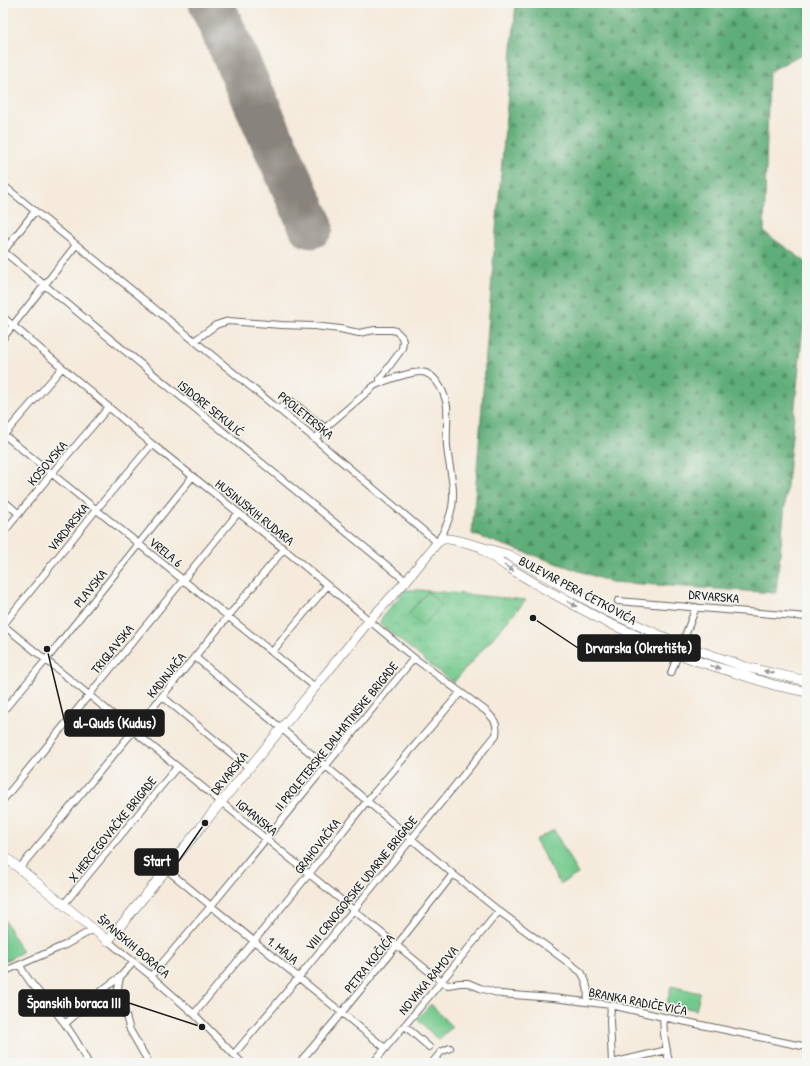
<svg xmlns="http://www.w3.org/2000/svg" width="810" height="1066" viewBox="0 0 810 1066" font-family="'Patrick Hand',sans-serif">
	<defs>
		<pattern id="forest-firs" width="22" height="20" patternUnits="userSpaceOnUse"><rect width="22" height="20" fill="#5ead78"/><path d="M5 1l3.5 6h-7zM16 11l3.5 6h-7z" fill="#4d8c62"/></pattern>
		<pattern id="park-crowns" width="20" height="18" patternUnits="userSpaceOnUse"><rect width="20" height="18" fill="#73c98d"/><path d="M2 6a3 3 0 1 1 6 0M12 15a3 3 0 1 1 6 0" fill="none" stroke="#63ac79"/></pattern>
	</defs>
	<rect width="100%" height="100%" fill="#f6f6f2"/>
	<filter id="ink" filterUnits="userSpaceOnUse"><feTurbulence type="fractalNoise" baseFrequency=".025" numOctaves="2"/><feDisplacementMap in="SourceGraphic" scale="8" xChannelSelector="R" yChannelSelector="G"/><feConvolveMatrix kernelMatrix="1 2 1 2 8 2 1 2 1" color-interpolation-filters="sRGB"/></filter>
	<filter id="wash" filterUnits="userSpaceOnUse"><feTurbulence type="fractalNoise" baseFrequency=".012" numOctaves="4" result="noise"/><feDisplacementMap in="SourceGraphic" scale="16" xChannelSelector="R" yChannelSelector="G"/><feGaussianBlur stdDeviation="0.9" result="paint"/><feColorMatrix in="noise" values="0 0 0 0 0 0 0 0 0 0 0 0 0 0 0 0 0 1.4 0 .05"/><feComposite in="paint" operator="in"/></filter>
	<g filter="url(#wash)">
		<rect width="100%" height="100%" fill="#f5eadb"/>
		<path fill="url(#forest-firs)" stroke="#3d644a" d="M516,3H807V51L769,72L764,232L807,263V288L776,593L611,582L472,534L493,264Z"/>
		<path fill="url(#park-crowns)" stroke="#487254" d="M405,590H420L526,600L453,683L380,624L382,617Z"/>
		<path fill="#73c98d" stroke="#487254" d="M428,592L442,605L422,626L409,613Z
			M554,830L578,874L560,884L535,840Z
			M3,917L22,952L3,962Z
			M671,986L700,993L696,1010L667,1003Z
			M431,1004L452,1027L438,1040L417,1018Z"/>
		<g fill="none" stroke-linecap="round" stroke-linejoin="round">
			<path stroke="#88837c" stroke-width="45" d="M211,3L311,226"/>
		</g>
	</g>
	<g filter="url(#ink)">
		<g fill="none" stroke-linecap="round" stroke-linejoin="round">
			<defs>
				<path id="street" d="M3,185L315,439L432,538L437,543C445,531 453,512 453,497C454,481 448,462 447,446C446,432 448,419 447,406C445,394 438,378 426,373C417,369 383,381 374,386L325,428L315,439
					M3,251L406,581
					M3,252L35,211
					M3,317L152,444L284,549L414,658L486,711C494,719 498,723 496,735L299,977L234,1054
					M3,338L76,245
					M194,341L216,325L228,321L281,325L314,326L340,329L359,333L375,330H392L396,331L402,337L403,341L402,349L380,379V383
					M279,410L286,402L291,401L325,428
					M3,434L315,687
					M4,435L62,368
					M152,444L96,510L3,625L89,695L221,802L443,983L448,985L460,983H468L480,988L501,994L553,998L611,1005L663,1017L807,1047
					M3,500L19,514
					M3,533L52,473L109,407
					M618,601L807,617
					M272,652L327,586
					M195,657L282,729L453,874L499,911L581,972C587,981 589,991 587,1002
					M671,673L696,607
					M163,697L249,768
					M3,711L46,660L193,476
					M3,800L238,513
					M19,869L284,549
					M167,870L385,1048
					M64,904L177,767
					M108,941L151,976L194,1014L242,1063
					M134,962L120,977L118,989L130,1030L149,1063
					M20,965C27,981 40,993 51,1006C66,1024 79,1043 88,1063
					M3,972L65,945L94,929
					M151,976L211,906L414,658
					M611,1005L610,1021L612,1063
					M194,1014L309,874L367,801L460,693
					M663,1017L664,1034L669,1063
					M65,1024L105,988L120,977
					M405,1026L429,1047
					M299,1063C352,1002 403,938 453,874
					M373,1063L431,994L499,911
					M432,1063L441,1052L450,1048
					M612,1063L667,1050"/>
				<path id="secondary" d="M483,550L506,566L541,587L604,621L679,654L697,661L774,685L807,692
					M3,855L108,941L369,621L406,581L437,543L443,539H449L464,542L509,555L608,612L682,645L746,667L807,681"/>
			</defs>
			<use href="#street" stroke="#68645f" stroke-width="8"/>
			<use href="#secondary" stroke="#68645f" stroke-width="10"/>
			<use href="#street" stroke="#fff" stroke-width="6"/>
			<use href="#secondary" stroke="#fff" stroke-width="9"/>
		</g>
		<defs><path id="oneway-solid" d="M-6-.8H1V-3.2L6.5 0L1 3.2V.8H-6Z"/></defs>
		<g fill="#999">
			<use href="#oneway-solid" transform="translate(509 568) rotate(32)"/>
			<use href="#oneway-solid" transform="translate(572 604) rotate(28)"/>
			<use href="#oneway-solid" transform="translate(715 667) rotate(18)"/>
			<use href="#oneway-solid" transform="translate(769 672) rotate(-167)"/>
		</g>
	</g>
	<g text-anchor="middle" stroke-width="3" stroke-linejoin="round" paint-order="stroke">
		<g font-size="13" fill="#1c1c1c" stroke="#f6f6f2">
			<text transform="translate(211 408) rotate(39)" y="5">ISIDORE SEKULIĆ</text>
			<text transform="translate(306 415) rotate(39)" y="5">PROLETERSKA</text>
			<text transform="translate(47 463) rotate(-50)" y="5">KOSOVSKA</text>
			<text transform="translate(255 512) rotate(39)" y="5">HUSINJSKIH RUDARA</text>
			<text transform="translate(68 527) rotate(-51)" y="5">VARDARSKA</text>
			<text transform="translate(166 552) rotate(39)" y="5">VRELA 6</text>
			<text transform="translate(90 588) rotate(-51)" y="5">PLAVSKA</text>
			<text transform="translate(578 590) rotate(28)" y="5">BULEVAR PERA ĆETKOVIĆA</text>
			<text transform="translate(714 596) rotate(5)" y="5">DRVARSKA</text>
			<text transform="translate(112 649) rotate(-51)" y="5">TRIGLAVSKA</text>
			<text transform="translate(166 675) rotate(-51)" y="5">KADINJAČA</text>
			<text transform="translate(336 736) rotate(-51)" y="5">II PROLETERSKE DALMATINSKE BRIGADE</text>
			<text transform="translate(229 773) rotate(-51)" y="5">DRVARSKA</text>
			<text transform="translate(257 817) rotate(39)" y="5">IGMANSKA</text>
			<text transform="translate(112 829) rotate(-51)" y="5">X HERCEGOVAČKE BRIGADE</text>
			<text transform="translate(317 846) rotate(-52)" y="5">GRAHOVAČKA</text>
			<text transform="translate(361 883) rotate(-51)" y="5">VIII CRNOGORSKE UDARNE BRIGADE</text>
			<text transform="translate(134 946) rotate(40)" y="5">ŠPANSKIH BORACA</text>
			<text transform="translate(283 950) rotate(39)" y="5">1. MAJA</text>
			<text transform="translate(369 963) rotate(-51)" y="5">PETRA KOČIĆA</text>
			<text transform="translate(428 980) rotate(-50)" y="5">NOVAKA RAMOVA</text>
			<text transform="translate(638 1001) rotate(11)" y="5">BRANKA RADIČEVIĆA</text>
		</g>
	</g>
	<path fill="none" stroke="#1c1c1c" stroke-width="1.5" d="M533 618L578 648M47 649L65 723M205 823L178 862M202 1027L129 1003"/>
	<g fill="#1c1c1c" stroke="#f6f6f2" stroke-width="1.5">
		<circle cx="533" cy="618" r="4"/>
		<circle cx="47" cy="649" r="4"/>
		<circle cx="205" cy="823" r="4"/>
		<circle cx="202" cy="1027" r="4"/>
	</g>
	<g fill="#1c1c1c" stroke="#1c1c1c" stroke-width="1.5">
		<rect x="578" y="635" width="122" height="26" rx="4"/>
		<rect x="65" y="710" width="99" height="26" rx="4"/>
		<rect x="135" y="849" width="43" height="26" rx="4"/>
		<rect x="19" y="990" width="110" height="26" rx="4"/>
	</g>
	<g font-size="14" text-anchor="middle" font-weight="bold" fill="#fff">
		<text x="639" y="653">Drvarska (Okretište)</text>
		<text x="115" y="728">al-Quds (Kudus)</text>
		<text x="157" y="866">Start</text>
		<text x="74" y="1008">Španskih boraca III</text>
	</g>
	<rect width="810" height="1066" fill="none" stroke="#f6f6f2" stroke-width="16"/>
</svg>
